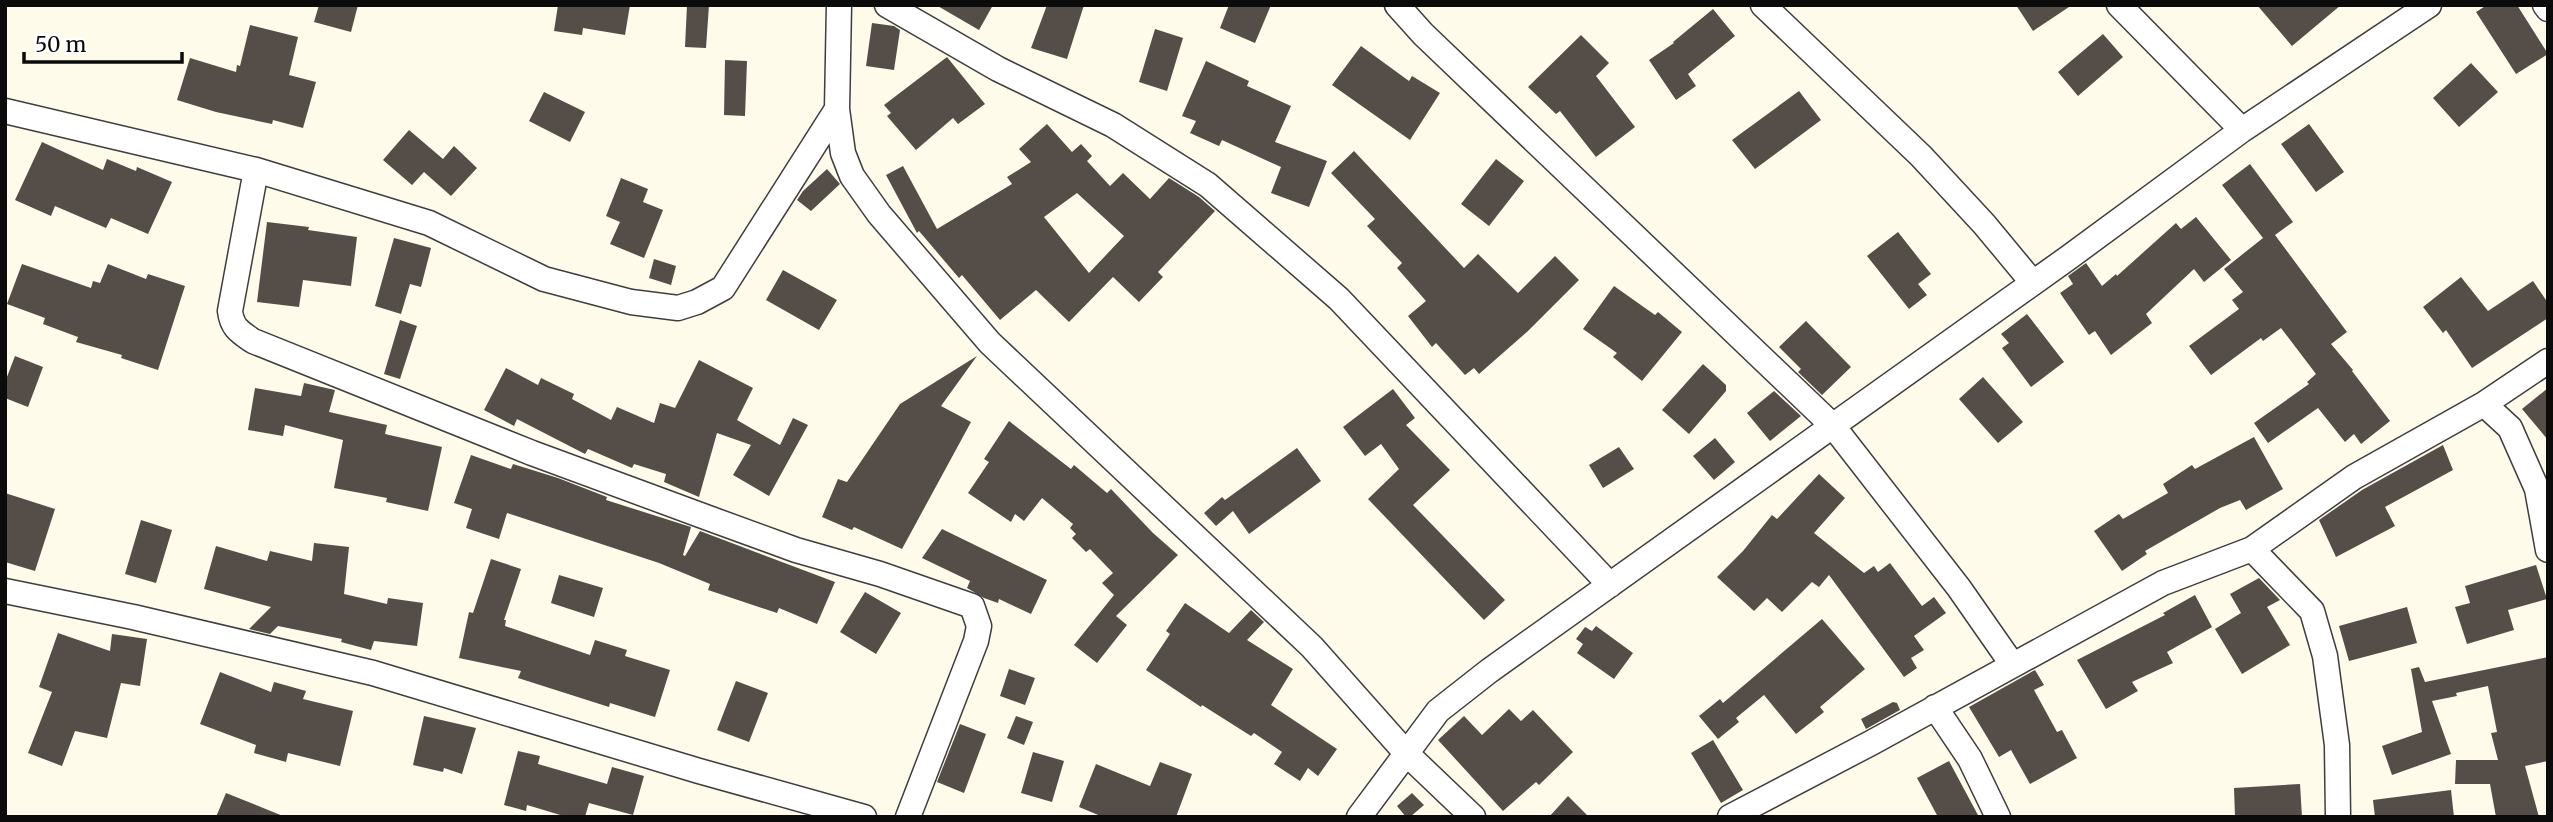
<svg xmlns="http://www.w3.org/2000/svg" width="2553" height="822" viewBox="0 0 2553 822" font-family="Merriweather,serif">
	<rect width="100%" height="100%" fill="#fefbea"/>
	<path fill="#544d48" fill-rule="evenodd" d="M319,5H358L351,32L314,22Z
		M558,5H630L625,35L583,28L582,35L554,31Z
		M687,5H709L706,48L685,47Z
		M936,5H993L979,30Z
		M1047,5H1084L1067,59L1031,48Z
		M1229,5H1271L1255,43L1220,28Z
		M2016,5H2072L2033,31Z
		M2257,5H2341L2292,46Z
		M2487,5H2517L2548,54L2516,74L2476,12Z
		M1713,9L1735,36L1688,74L1696,86L1676,100L1649,60L1674,43L1673,42Z
		M872,23L894,26L900,30L894,70L866,66Z
		M250,25L298,37L289,75L316,82L303,128L273,120L272,124L216,112L177,100L190,58L236,72L237,65L240,66Z
		M1155,29L1183,38L1167,91L1139,82Z
		M2103,34L2123,57L2078,96L2058,72Z
		M1581,35L1609,63L1596,76L1635,127L1596,157L1560,111L1556,114L1528,87Z
		M1361,46L1409,81L1412,76L1440,93L1410,140L1332,85Z
		M947,57L985,104L958,124L953,118L916,150L887,116L891,113L884,105Z
		M725,60L747,61L745,116L724,115Z
		M1206,61L1249,81L1247,86L1291,106L1275,142L1327,161L1309,207L1271,193L1281,167L1222,140L1219,146L1190,133L1196,121L1182,116Z
		M2471,63L2498,92L2459,127L2433,98Z
		M1799,91L1821,120L1755,169L1732,140Z
		M544,92L585,112L570,142L529,121Z
		M1047,124L1072,152L1081,144L1092,156L1087,161L1110,186L1123,173L1150,199L1169,178L1199,197L1215,211L1158,272L1163,277L1139,302L1113,277L1069,322L1036,290L1000,320L962,275L959,278L919,231L917,233L886,175L903,166L937,229L1012,184L1007,177L1031,162L1019,149ZM1077,193L1124,236L1089,273L1044,217Z
		M2309,124L2344,172L2316,192L2281,144Z
		M409,130L443,159L454,146L477,168L451,196L424,172L412,185L383,160Z
		M42,142L103,170L107,159L136,171L137,167L172,182L148,234L111,218L106,228L55,206L51,216L15,200Z
		M1354,151L1464,268L1478,254L1518,293L1555,256L1579,280L1528,331L1479,374L1474,368L1465,375L1436,343L1432,347L1408,316L1426,301L1397,268L1402,263L1367,226L1375,219L1331,173Z
		M1496,159L1524,181L1489,226L1461,204Z
		M2250,164L2293,222L2275,235L2347,332L2331,344L2353,370L2352,371L2390,421L2361,444L2354,434L2345,442L2318,408L2268,443L2254,423L2309,384L2307,382L2316,374L2281,328L2263,341L2261,338L2211,375L2189,346L2239,309L2232,300L2243,292L2224,269L2263,238L2222,185Z
		M827,169L840,184L811,211L797,200L803,191Z
		M621,178L648,189L643,202L663,210L644,258L610,244L620,222L606,216Z
		M2196,217L2231,260L2204,282L2194,269L2146,314L2152,323L2111,355L2095,331L2089,335L2060,293L2073,284L2068,276L2086,263L2102,286L2116,274L2117,276L2176,223L2181,229Z
		M267,222L309,227L308,230L357,237L351,286L303,280L299,307L257,302Z
		M1898,232L1931,274L1918,284L1927,295L1909,309L1867,256Z
		M394,238L431,248L421,287L410,284L401,314L375,306Z
		M654,259L676,266L671,285L649,278Z
		M22,264L91,288L93,281L100,283L108,264L146,279L148,274L185,286L158,370L121,358L122,355L76,342L78,337L43,324L45,318L7,304Z
		M783,270L837,300L819,330L766,300Z
		M2461,277L2488,311L2533,281L2548,303V318L2472,368L2446,330L2443,333L2423,307Z
		M1614,286L1655,315L1658,312L1682,332L1642,381L1613,357L1617,353L1583,329Z
		M2027,314L2064,362L2031,387L2002,348L2009,343L2001,334Z
		M400,320L417,326L400,379L384,374Z
		M1806,321L1851,367L1822,395L1798,372L1801,369L1779,347Z
		M15,356L43,367L28,407L5,398V382Z
		M977,356L941,406L971,422L902,549L854,527L852,530L822,517L838,479L847,482L900,404Z
		M699,360L753,388L737,420L780,445L793,418L808,425L769,496L733,475L751,445L717,433L699,497L664,482L666,474L634,464L632,468L588,449L585,454L517,419L514,426L484,410L506,368L538,385L541,378L574,394L572,399L611,420L617,407L654,423L660,403L675,408Z
		M1703,364L1726,385V391L1689,434L1662,410Z
		M1983,377L2023,422L1998,443L1959,399Z
		M304,383L335,390L329,412L387,425L385,434L442,447L428,511L386,502L387,498L334,488L343,440L285,425L283,436L248,430L255,388L301,396Z
		M2548,388V440L2522,409Z
		M1393,389L1415,418L1406,425L1450,470L1413,505L1505,600L1484,620L1368,499L1399,469L1381,444L1365,456L1343,427Z
		M1774,391L1801,416L1770,441L1747,413Z
		M1009,421L1071,469L1074,465L1107,493L1111,489L1153,533L1178,555L1116,616L1127,625L1097,663L1074,645L1114,595L1102,583L1113,573L1090,549L1086,552L1072,538L1076,534L1070,528L1073,524L1042,498L1024,521L1015,514L1011,522L968,493L989,462L984,459Z
		M2254,437L2283,489L2246,510L2240,500L2220,508L2145,551L2147,554L2122,571L2094,531L2119,514L2123,519L2168,493L2163,484L2192,465L2195,469Z
		M1715,438L1735,462L1714,480L1693,456Z
		M2443,445L2453,470L2385,507L2395,526L2336,557L2319,520L2362,490Z
		M1619,447L1634,469L1603,488L1589,465Z
		M1297,448L1321,481L1249,534L1233,511L1216,526L1204,513L1222,497L1225,500Z
		M471,455L511,469L513,464L558,478L607,497L606,500L691,527L683,555L685,556L700,531L835,582L817,624L779,608L777,613L708,590L710,584L659,563L507,513L499,539L466,528L472,509L454,503Z
		M1819,474L1845,498L1814,533L1864,573L1874,566L1878,572L1890,563L1922,606L1934,597L1946,613L1914,636L1924,650L1911,658L1917,668L1904,677L1829,575L1819,587L1812,582L1782,612L1767,598L1754,611L1717,577L1743,551L1772,515L1777,519Z
		M5,493L55,509L35,571L5,562Z
		M141,520L172,530L156,583L125,574Z
		M942,529L1047,580L1031,614L999,599L998,603L984,598L967,588L970,581L922,558Z
		M314,543L349,547L344,594L387,604L388,598L423,603L417,646L374,641L371,650L341,642L342,639L278,626L270,634L249,629L271,607L204,589L216,546L267,561L270,551L312,561Z
		M491,559L521,569L504,620H506L505,626L590,655L595,640L627,650L625,656L670,670L655,717L610,703L609,707L518,678L521,671L459,658L469,612L473,613Z
		M2536,565L2547,599L2508,610L2514,630L2467,644L2455,607L2470,603L2465,586Z
		M559,575L603,588L594,617L551,603Z
		M2259,578L2280,600L2267,607L2290,645L2242,674L2215,629L2241,613L2230,594Z
		M865,592L901,613L876,654L840,632Z
		M2195,595L2212,627L2167,652L2173,663L2132,682L2138,691L2106,709L2077,660L2165,615L2163,613Z
		M1185,603L1229,633L1251,610L1264,622L1247,640L1293,669L1271,705L1337,749L1318,776L1308,768L1300,781L1274,764L1282,752L1254,733L1251,736L1202,705L1201,707L1146,670L1170,634L1166,631Z
		M2407,607L2417,643L2349,661L2339,626Z
		M1822,619L1865,669L1820,707L1824,712L1796,734L1764,695L1736,718L1739,722L1718,739L1699,716L1720,699L1723,703Z
		M1596,626L1633,653L1614,679L1577,653L1583,644L1576,639L1585,627L1592,631Z
		M58,633L110,651L112,634L147,639L140,686L121,683L107,738L75,731L62,766L28,753L52,692L39,687Z
		M2548,657V761L2525,766L2539,817H2496L2490,784H2455L2456,760H2498L2491,733L2497,732L2488,686L2456,693L2457,696L2432,701L2451,754L2392,775L2382,746L2422,732L2411,669L2419,667L2425,682Z
		M1009,669L1035,678L1025,705L1000,696Z
		M2035,670L2044,685L2034,690L2057,732L2062,730L2077,758L2030,784L2011,750L1999,757L1969,707Z
		M220,672L271,692L274,682L306,691L303,699L353,711L340,766L288,753L286,762L254,753L256,745L200,724Z
		M736,681L768,693L749,742L717,730Z
		M1893,702L1897,703L1900,710L1866,729L1861,719Z
		M1509,709L1521,721L1533,710L1573,752L1539,785L1536,782L1503,811L1438,740L1464,716L1482,735Z
		M424,716L476,728L462,774L444,768L443,772L413,765Z
		M1016,716L1033,722L1024,745L1007,738Z
		M960,724L986,734L964,793L937,782Z
		M1713,740L1743,790L1721,803L1691,753Z
		M518,751L540,756L538,764L607,784L612,767L644,776L633,815L589,803L585,817H567L527,805L526,811L504,805Z
		M1033,752L1064,761L1052,802L1021,793Z
		M1949,761L1979,817H1938L1917,778Z
		M1160,762L1192,774L1176,817H1103L1079,807L1096,764L1150,786Z
		M2300,784L2302,817H2235L2234,788Z
		M2451,790L2454,817H2375L2373,800Z
		M226,793L283,816V817H216Z
		M1412,793L1424,805L1410,817H1406L1397,806Z
		M1568,796L1589,817H1549Z"/>
	<g fill="none" stroke-linecap="round" stroke-linejoin="round">
		<defs>
			<path id="minor" d="M839,5L837,109L843,153L852,176L879,214L990,343L1312,647L1407,754L1473,817
				M887,5L998,69L1113,125L1208,185L1339,299L1610,585
				M1397,5L1423,34L1833,426L1959,588L2012,664
				M1763,5L1921,156L1984,224L2033,283
				M2119,5L2242,130
				M2545,5L2548,9
				M5,111L256,170L429,223L544,279L631,302L678,308L697,302L723,288L837,109
				M256,170L230,311C232,328 240,332 253,341L532,453L711,519L796,550L880,574L972,606L979,626L976,641L908,817
				M2484,404L2510,428L2537,489L2548,550
				M2252,549L2312,611L2325,656L2337,745L2338,817
				M5,591L133,617L373,673L699,771L864,817
				M1935,707L1970,759L1998,817
				M1359,817L1438,711L1489,671L2068,258L2242,130L2429,5
				M1730,817L1871,743L2163,583L2252,549L2354,477L2484,404L2548,361"/>
		</defs>
		<use href="#minor" stroke="#3e3e3e" stroke-width="27"/>
		<use href="#minor" stroke="#fff" stroke-width="24"/>
	</g>
	<rect width="2553" height="822" fill="none" stroke="#0b0b0b" stroke-width="14"/>
	<path d="M24 52v10h158v-10" fill="none" stroke="#0b0b0b" stroke-width="3.5"/>
	<text x="35" y="52" font-size="21" fill="#0b0b0b" stroke="#ffffff" stroke-width="5" paint-order="stroke">50 m</text>
</svg>
